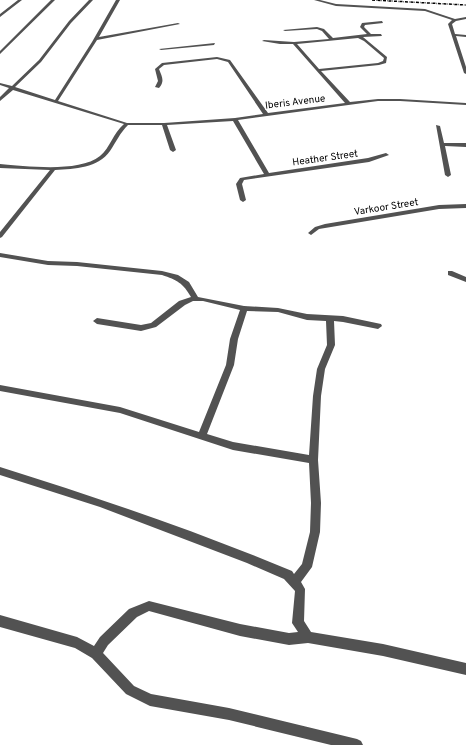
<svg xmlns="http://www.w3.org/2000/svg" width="466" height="745" viewBox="0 0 466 745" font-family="Overpass,sans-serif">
	<rect width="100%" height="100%" fill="#fff"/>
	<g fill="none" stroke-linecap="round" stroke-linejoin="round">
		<path fill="#525252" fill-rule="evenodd" d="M18,0H22L0,17V14Z
			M51,0H55L0,54V51Z
			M89,0H93L71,23L41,62L15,87L55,100L92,42L116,0H120L99,37L178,23L180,24L97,40L58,101L127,123H164L235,118L263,114L228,62L217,59L164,65L159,69C162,77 165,81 159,88L155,87L158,81L155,69L162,63L217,57L230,60L268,113L345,103L293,44H280L262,41L264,40L294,42L329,39L322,31L317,29L285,31L283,30L317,27L324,29L333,38L367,34L360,27L362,23L382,21L383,23L365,25L364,27L371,34H381L382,36L363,37L387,57L386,63L379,65L321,71L350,102L378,99H400L466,103V105L400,101H378L238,120L269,173L368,158L386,153L389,155L369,162L244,180L242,184L246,200L243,202L240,200L236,184L240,178L264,174L233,121L167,125L176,150L173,152L170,150L162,125H128C120,133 116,142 110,151C98,168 75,169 55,170L2,237L0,238V232L50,170L0,168V164C26,166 79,173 100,156C110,148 113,133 124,124L13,90L0,101V97L9,88L0,85V83L12,86L39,60L69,21ZM358,38L364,41L384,58L383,61L378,63L319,69L297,44Z
			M314,0H320L336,4L425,9L455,19L466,17V19L456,21L452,24L455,34L466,35V37L456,36L466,67V74L464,73L448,24L452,20L425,11L336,6Z
			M215,43L214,45L161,50L159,49Z
			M436,125L440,126L444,143H466V147L445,146L451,175L448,177L445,175Z
			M466,204V208L439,209L319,229L311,235L308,233L315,227L325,224L439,205Z
			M0,253L48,261L77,262L162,271L178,275L189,282L198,297L244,306L278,308L307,314L343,316L381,324L382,326L378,329L343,322L334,321L335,345L325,369L321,396L318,460L321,503L320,532L312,567L301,582L305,589L304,621L311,632L383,644L466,663V675L383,656L308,643L289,645L240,636L149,611L137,617L108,645L103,653L134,686L151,694L229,708L357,739L361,741L363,745H331L229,720L150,706L126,694L92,658L75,648L0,627V615L77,637L94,646L100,637L129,609L149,601L240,624L289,633L298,632L292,623L295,591L284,579L247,563L100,507L0,475V467C99,498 196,531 292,571L294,574L302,564L310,532L311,503L309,463L233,450L120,413L0,391V385L120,407L199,432L226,365L230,339L240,310L203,301H193L185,305L156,327L141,331L97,324L93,321L97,318L141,325L151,323L179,301L191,297C183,283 177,280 162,275L77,266L48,265L0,257ZM247,311L278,312L307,320L326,321L327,345L317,369L313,396L309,455L233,442L207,434L234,365L238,339Z
			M448,271H452L466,277V282L448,275Z"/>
		<path stroke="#000" stroke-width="1.5" stroke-dasharray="3 1 0.5 1" stroke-linecap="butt" d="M372,0L466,5"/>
	</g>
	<g text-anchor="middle" stroke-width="3" stroke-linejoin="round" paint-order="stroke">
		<g font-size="10" fill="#000" stroke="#fff">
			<text transform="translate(295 101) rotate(-7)" y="4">Iberis Avenue</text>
			<text transform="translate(325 157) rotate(-8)" y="4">Heather Street</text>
			<text transform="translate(386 206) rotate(-9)" y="4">Varkoor Street</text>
		</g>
	</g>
</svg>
